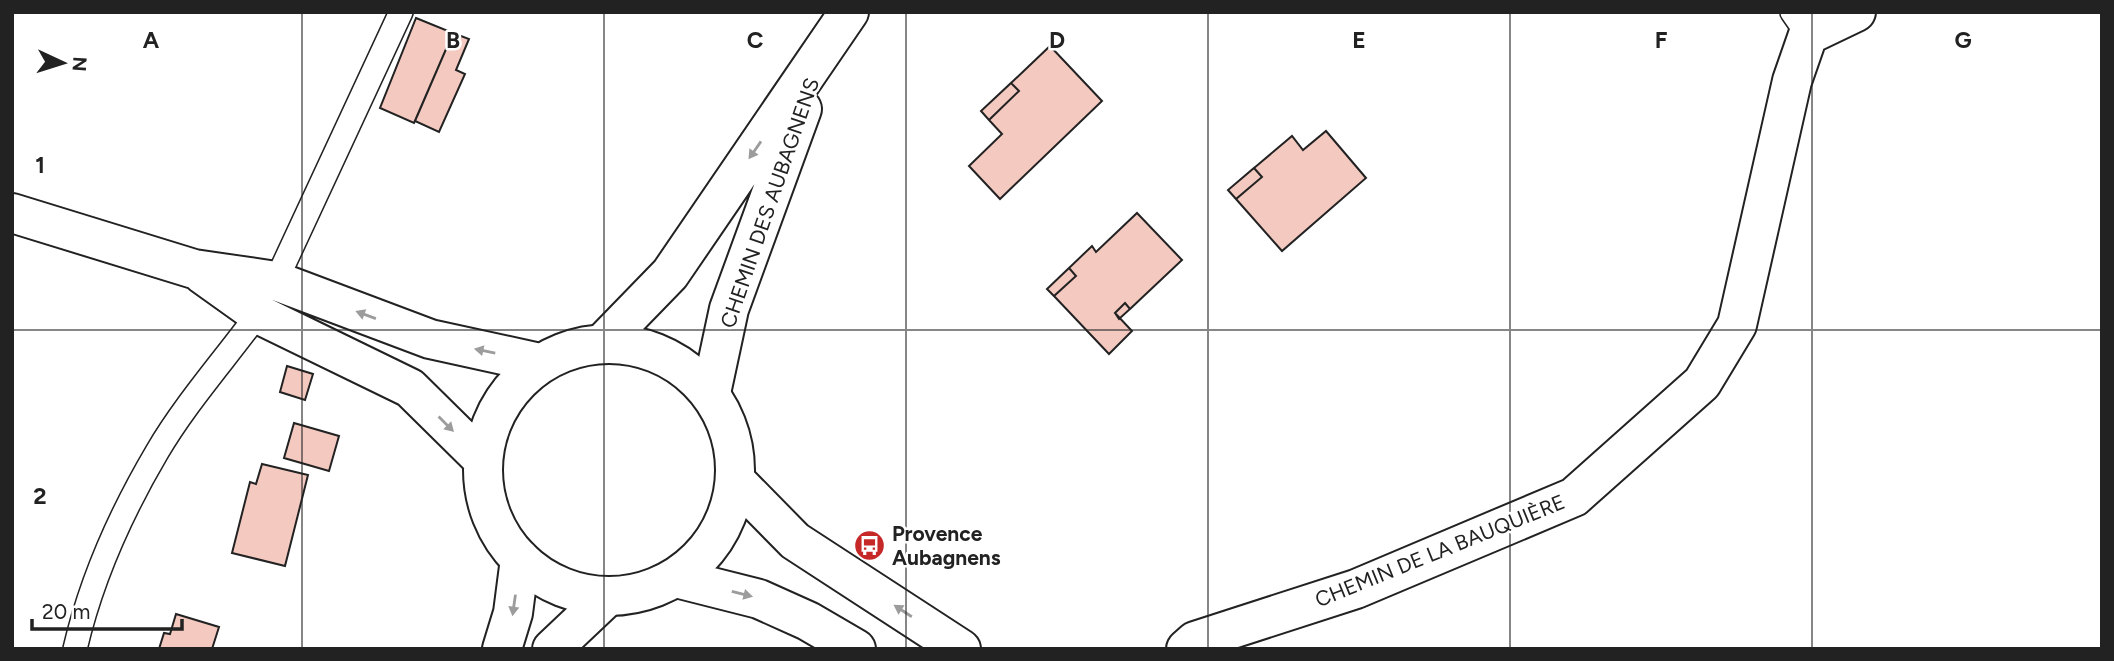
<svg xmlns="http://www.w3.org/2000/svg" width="2114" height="661" viewBox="0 0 2114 661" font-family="Figtree,sans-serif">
	<rect width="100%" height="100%" fill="#fff"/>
	<path fill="#f3c9c0" stroke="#222" stroke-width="2" d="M416,18L453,33L414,123L380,108Z
		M453,33L469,39L456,70L465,74L439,132L415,121Z
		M1050,46L1102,101L1000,199L969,166L1002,134L989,120L1019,91L1011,83Z
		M1011,83L1019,91L989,120L981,111Z
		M1326,131L1366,178L1282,251L1236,199L1262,177L1254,168L1292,136L1303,150Z
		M1254,168L1262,177L1236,199L1228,190Z
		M1137,213L1182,260L1130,309L1125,303L1115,313L1132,331L1109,354L1054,296L1076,276L1069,268L1092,246L1096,252Z
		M1069,268L1076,276L1054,296L1047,289Z
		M1125,303L1130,309L1119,319L1115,313Z
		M287,366L313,374L305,400L280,392Z
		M294,423L339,436L329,471L284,458Z
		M262,464L308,475L285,566L232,553L250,482L256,484Z
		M176,614L219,627L212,649H159L164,633L170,634Z"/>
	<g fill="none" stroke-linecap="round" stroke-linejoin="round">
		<defs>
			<path id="service" d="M1792,12L1808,35
				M276,281L401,12
				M75,649C91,580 121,513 157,452C185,404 225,359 258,314"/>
			<path id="minor" d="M502,649L513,613L520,559
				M552,649L607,597
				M1186,649L1195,641L1356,589L1574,497L1702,383L1737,325L1792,81L1808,35L1856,12"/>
			<path id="tertiary" d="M603,343L670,274L849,12
				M711,393L729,309L802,109"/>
			<path id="secondary" d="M12,213L194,269L276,281L430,339L540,363
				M202,274L258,314L410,388L483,460
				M483 470a126 126 0 1 1 252 0a126 126 0 1 1-252 0Z
				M736,481L795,541L961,649
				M676,578L759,599L808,621L856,649"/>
		</defs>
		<use href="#service" stroke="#222" stroke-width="26"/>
		<use href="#minor" stroke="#222" stroke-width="42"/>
		<use href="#tertiary" stroke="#222" stroke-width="42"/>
		<use href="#secondary" stroke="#222" stroke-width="42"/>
		<use href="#service" stroke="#fff" stroke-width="23"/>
		<use href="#minor" stroke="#fff" stroke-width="38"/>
		<use href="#tertiary" stroke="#fff" stroke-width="38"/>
		<use href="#secondary" stroke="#fff" stroke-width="38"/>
	</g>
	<defs><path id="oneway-solid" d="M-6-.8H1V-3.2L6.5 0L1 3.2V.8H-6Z" transform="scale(1.75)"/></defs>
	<g fill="#9c9c9c">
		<use href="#oneway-solid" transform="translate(755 150) rotate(125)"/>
		<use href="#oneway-solid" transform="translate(366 315) rotate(-160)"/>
		<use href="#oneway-solid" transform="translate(485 351) rotate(-168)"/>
		<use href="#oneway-solid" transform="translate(446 424) rotate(45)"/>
		<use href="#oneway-solid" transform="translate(742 594) rotate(14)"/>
		<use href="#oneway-solid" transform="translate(514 605) rotate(98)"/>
		<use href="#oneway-solid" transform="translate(903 611) rotate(-147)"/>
	</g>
	<path fill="none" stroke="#222" stroke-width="2" stroke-opacity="0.55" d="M302,12V649M604,12V649M906,12V649M1208,12V649M1510,12V649M1812,12V649M12,330H2102"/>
	<defs>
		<symbol id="bus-disc" viewBox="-11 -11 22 22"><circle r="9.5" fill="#c62828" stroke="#fff"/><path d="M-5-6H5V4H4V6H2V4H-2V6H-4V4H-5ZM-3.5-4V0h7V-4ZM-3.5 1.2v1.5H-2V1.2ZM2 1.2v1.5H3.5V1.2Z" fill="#fff"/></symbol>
	</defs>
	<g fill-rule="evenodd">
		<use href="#bus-disc" x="852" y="528" width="35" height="35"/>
	</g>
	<g text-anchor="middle" stroke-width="5" stroke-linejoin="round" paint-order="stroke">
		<g font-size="21" fill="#222" stroke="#fff">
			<text transform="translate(770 203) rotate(-71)" y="7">CHEMIN DES AUBAGNENS</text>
			<text transform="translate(1440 551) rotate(-22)" y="7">CHEMIN DE LA BAUQUIÈRE</text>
		</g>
		<g font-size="21" font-weight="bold" fill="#222" stroke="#fff" text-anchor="start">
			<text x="892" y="541">Provence<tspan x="892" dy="24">Aubagnens</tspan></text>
		</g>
	</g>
	<g font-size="23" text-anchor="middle" font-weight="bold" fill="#222" stroke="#fff" stroke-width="5" stroke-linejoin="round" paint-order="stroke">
		<text x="151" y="48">A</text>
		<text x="453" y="48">B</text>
		<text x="755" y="48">C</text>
		<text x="1057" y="48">D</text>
		<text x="1359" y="48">E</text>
		<text x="1661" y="48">F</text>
		<text x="1963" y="48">G</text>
		<text x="40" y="173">1</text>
		<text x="40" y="504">2</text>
	</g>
	<rect width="2114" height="661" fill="none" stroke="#222222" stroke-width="28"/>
	<g transform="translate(63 63) rotate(94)" stroke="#ffffff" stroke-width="5" paint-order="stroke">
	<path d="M0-5L12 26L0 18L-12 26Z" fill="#222222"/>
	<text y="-10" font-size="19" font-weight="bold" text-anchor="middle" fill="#222222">N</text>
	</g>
	<path d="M32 619v10h150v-10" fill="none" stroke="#222222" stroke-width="3.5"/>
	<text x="42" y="619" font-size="21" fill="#222222" stroke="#ffffff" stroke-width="5" paint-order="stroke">20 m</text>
</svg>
